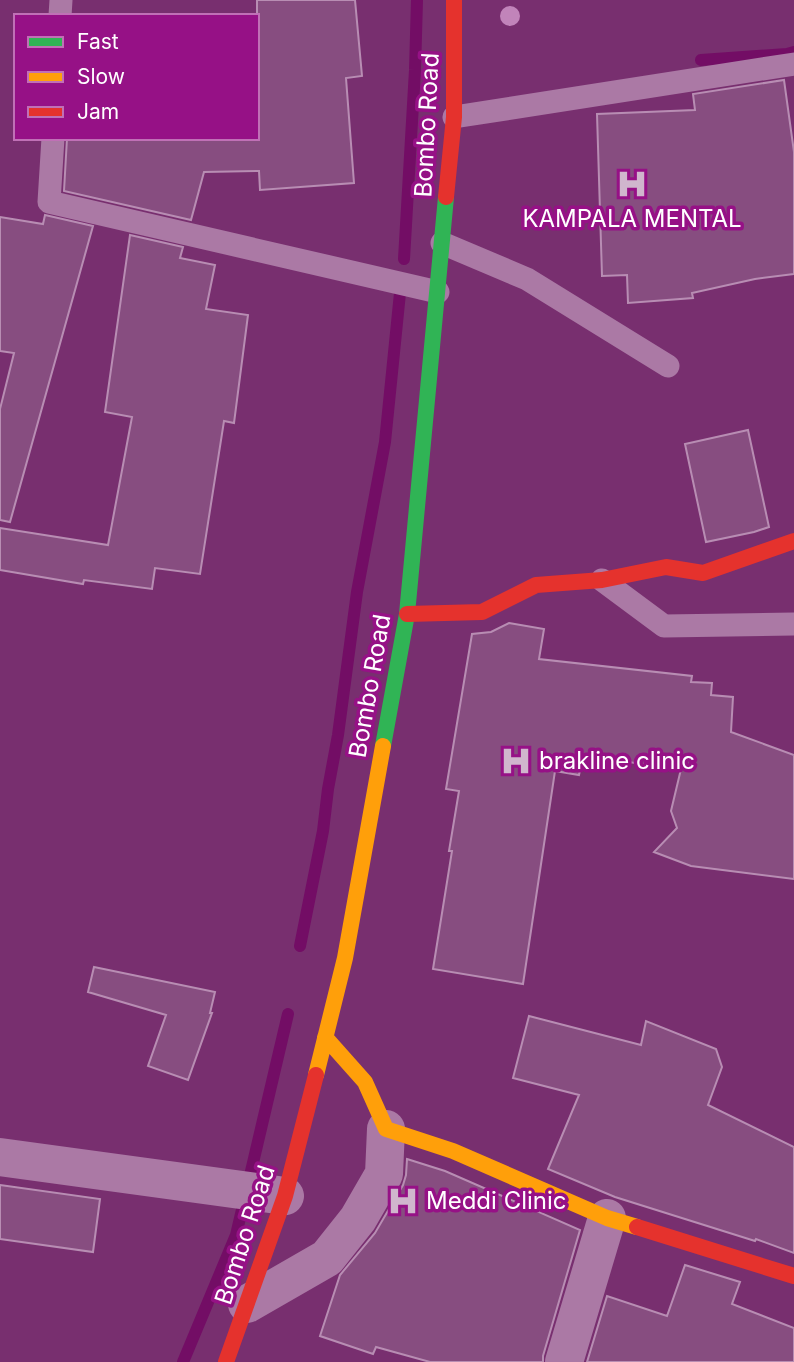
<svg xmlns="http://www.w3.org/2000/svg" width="794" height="1362" viewBox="0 0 794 1362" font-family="Inter,sans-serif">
	<rect width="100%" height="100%" fill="#782f6f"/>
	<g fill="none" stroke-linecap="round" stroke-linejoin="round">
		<path stroke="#730d65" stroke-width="12" d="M701,60L787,54L794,52
			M404,259L415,70L417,0
			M300,946L323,831L328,789L338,735L357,592L385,442L400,293
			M183,1362L236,1235L288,1014"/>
	</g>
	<path fill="#874d80" stroke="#b88db3" stroke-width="2" d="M257,0H355L362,76L346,78L354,183L260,190L259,171L204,172L191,220L64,191L67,138H257Z
		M784,80L794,152V274L755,279L692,293L693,298L628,303L627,275L602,276L597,114L695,110L693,94Z
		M45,215L93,226L10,522L0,520V409L14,353L0,351V217L43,224Z
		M130,235L183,247L180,258L215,265L206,309L248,315L234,423L224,421L200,574L155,568L152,589L84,580L83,584L0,570V528L108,545L132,417L105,412Z
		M748,430L769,527L754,532L706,542L685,444Z
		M509,623L544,629L539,659L692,676L691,682L712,683L711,695L733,697L731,732L794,755V879L691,866L654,852L677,828L671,811L681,769L583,756L579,775L555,771L523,984L433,969L452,851H449L459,791L446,789L472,634L491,632Z
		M94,967L215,992L210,1013H212L188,1080L148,1066L166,1015L88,992Z
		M529,1016L641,1045L646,1021L716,1049L722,1067L708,1105L794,1147V1253L756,1239L755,1241L615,1197L548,1169L579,1095L513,1078Z
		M407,1159L445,1171L580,1230L543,1356V1362H430L376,1347L373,1354L320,1336L340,1275L375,1233L403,1185L406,1175Z
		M0,1185L100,1199L93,1252L0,1239Z
		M685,1265L740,1282L732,1304L794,1328V1362H587L607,1296L667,1316Z"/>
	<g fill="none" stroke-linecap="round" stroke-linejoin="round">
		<path stroke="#ab79a5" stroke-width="23" d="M60,16L61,0
			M454,117L794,64
			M53,138L49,202L438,292
			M442,243L527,279L668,366
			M602,580L664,626L794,624"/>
		<path stroke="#ab79a5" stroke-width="38" d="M0,1157L285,1196
			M247,1304L327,1258L358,1219L384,1174L386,1129
			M564,1362L607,1218"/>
		<path stroke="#30b455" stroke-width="16" d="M383,746L407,614L446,197"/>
		<path stroke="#ff9f0a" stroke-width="16" d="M325,1037L365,1082L386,1129L453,1151L607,1218L637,1227
			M316,1075L345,958L383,746"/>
		<path stroke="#e5322d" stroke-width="16" d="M446,197L454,117V0
			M407,614L482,612L536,585L602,580L666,567L703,573L794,541
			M637,1227L794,1276
			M226,1362L285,1196L316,1075"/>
	</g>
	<circle fill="#c184ba" cx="510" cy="16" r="10"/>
	<defs>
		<symbol id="hospital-bare" viewBox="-9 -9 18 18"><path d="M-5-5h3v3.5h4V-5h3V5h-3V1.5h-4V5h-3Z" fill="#d0b6cd" stroke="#961186" stroke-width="2.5" paint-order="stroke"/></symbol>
	</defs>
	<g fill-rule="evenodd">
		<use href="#hospital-bare" x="610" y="162" width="44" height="44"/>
		<use href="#hospital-bare" x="494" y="739" width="44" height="44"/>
		<use href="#hospital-bare" x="381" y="1179" width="44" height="44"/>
	</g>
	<g text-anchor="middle" stroke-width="7" stroke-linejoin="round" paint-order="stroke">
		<g font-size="24" fill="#fff" stroke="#961186">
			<text transform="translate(427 125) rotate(-87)" y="8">Bombo Road</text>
			<text transform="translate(370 686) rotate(-80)" y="8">Bombo Road</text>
			<text transform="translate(245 1235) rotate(-72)" y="8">Bombo Road</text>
		</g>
		<g font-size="24" fill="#fff" stroke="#961186" text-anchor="start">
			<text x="632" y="227" text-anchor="middle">KAMPALA MENTAL</text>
			<text x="539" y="769">brakline clinic</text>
			<text x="426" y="1209">Meddi Clinic</text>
		</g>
	</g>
	<rect x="14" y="14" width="245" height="126" fill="#961186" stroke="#c070b6" stroke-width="2"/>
	<rect x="28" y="37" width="35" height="10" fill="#30b455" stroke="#c070b6" stroke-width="2"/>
	<text x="77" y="49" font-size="21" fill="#ffffff">Fast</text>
	<rect x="28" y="72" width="35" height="10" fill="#ff9f0a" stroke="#c070b6" stroke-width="2"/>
	<text x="77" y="84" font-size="21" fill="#ffffff">Slow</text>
	<rect x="28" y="107" width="35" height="10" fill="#e5322d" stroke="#c070b6" stroke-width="2"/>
	<text x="77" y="119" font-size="21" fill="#ffffff">Jam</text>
</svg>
